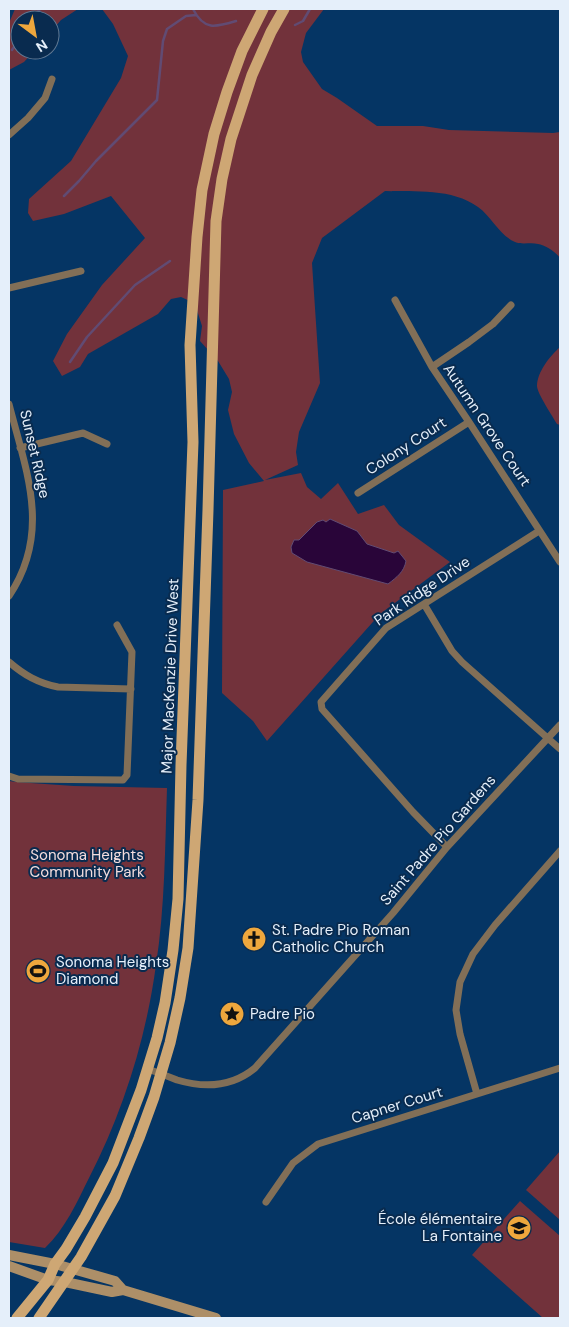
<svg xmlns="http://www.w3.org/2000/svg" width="569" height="1327" viewBox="0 0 569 1327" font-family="'DM Sans',sans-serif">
	<rect width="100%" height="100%" fill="#053564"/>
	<path fill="#72323b" d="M15,9H78L61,20L50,33V20H20V50H35L24,62L9,70V23Z
		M102,9H324L306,33L301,52L303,62L322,89L337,98L377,126H423L449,130L553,133L560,132V258C556,252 545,245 538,244C531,242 522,245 515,242C499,235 492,217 478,207C452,188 415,192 385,191L322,238L312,263L320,383L299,432L296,452L298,465L265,480L301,473L307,487L321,499L338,483L358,514L384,505L399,525L450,562L380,614L267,741L253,721L222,693L223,490L264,481L249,463L234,434L228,410L232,392L229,379L218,361L200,341L202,326L196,307L192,302L181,297L171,299L158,314L88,354L80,367L62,376L53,361L67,334L102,285L145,238L111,196L64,214L33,221L28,213L29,199L71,161L121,78L128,56L113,24Z
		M560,347V425L557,424C553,417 537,393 537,386C537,372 550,356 560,347Z
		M9,781L16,782L74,786L167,788C165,847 165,907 156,965C146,1039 123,1112 89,1178C77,1202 65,1229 45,1248L9,1242Z
		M560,1151V1220L526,1190Z
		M520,1201L560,1236V1318H543L472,1255Z"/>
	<path fill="#290539" stroke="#614b73" d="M330,519L357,531L367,544L394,553L398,551L406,561C404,572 397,577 388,584L307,562L292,553L291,547L294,540H299L317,522L323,520L326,522Z"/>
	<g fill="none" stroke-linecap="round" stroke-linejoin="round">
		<path stroke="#614b73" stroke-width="2.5" d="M193,9C204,31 216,27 236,21
			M32,20L40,9
			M295,25L303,21L310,9
			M12,50L20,38
			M64,196L79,181L96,161L157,100L163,41L167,29L186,16L196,15
			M70,362L87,337L135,285L170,261"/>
		<path stroke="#826f57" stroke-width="7" d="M9,135L28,118L45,98L52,79
			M9,288L81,271
			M395,300L432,367L469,422L560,562
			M432,367L469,342L493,324L511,305
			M9,404C26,471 52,532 9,596
			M20,448L83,433L107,444
			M358,493L469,422
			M424,604L452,651L462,662L560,749
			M9,662C24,675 38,683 58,687L131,689
			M9,776L18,779L123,780L127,775L132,652L117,625
			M447,847L413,812L322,709L321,702L386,628L539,531
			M147,1069C157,1072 167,1076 177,1080C204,1088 232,1087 255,1068L393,913L447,847L560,725
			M477,1094L460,1034L456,1010L460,982L473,954L495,925L560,851
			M266,1202L293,1163L318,1144L560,1068"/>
		<path stroke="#ad8f68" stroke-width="10" d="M9,1255L55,1264L115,1281L123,1290
			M9,1266L48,1280L65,1282L112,1292L123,1290L216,1318"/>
		<path stroke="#cea774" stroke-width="11" d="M17,1318L48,1280L55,1264L66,1249L85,1217L113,1163L141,1090L157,1038L165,1003L173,950L178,899L181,765L193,442L190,345L197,237L202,190L214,134L227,92L242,51L263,9
			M39,1318L81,1257L115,1196L139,1138L154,1097L170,1043L180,998L188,948L198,800L208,510L216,221L222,179L231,139L252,75L271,32L284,9"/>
	</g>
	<defs>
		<symbol id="church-disc" viewBox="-11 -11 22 22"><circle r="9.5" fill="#eea73d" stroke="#092b4f"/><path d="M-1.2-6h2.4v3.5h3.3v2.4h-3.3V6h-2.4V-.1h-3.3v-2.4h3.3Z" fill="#111"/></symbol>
		<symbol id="stadium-disc" viewBox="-11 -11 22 22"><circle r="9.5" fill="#eea73d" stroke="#092b4f"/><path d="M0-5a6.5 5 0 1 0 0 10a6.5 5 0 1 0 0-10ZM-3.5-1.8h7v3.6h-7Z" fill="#111"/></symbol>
		<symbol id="sight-disc" viewBox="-11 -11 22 22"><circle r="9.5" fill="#eea73d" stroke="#092b4f"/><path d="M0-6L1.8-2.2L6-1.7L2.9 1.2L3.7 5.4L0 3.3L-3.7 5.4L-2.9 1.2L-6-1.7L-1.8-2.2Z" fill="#111"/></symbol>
		<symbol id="school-disc" viewBox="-11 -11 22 22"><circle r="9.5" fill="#eea73d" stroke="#092b4f"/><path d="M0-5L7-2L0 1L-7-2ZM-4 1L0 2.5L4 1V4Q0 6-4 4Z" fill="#111"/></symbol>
	</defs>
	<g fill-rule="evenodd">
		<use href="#church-disc" x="240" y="925" width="28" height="28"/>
		<use href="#stadium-disc" x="24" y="957" width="28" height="28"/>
		<use href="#sight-disc" x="218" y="1000" width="28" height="28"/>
		<use href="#school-disc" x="505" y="1214" width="28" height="28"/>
	</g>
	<g text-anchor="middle" stroke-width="4" stroke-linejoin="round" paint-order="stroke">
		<g font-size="15" fill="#e5effa" stroke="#092b4f">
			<text transform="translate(487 425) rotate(56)" y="5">Autumn Grove Court</text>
			<text transform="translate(406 446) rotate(-33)" y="5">Colony Court</text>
			<text transform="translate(35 454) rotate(77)" y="5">Sunset Ridge</text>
			<text transform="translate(422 591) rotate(-34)" y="5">Park Ridge Drive</text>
			<text transform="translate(170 676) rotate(-88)" y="5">Major MacKenzie Drive West</text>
			<text transform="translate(438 840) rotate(-49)" y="5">Saint Padre Pio Gardens</text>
			<text transform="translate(397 1105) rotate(-17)" y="5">Capner Court</text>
		</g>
		<g font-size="15" fill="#f3dcdd" stroke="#092b4f">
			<text x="87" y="860">Sonoma Heights<tspan x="87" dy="17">Community Park</tspan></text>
		</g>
		<g font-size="15" fill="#e5effa" stroke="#092b4f" text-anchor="start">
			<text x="272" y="935">St. Padre Pio Roman<tspan x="272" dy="17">Catholic Church</tspan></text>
			<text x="56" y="967">Sonoma Heights<tspan x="56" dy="17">Diamond</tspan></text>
			<text x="250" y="1019">Padre Pio</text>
			<text x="502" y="1224" text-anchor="end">École élémentaire<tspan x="502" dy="17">La Fontaine</tspan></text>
		</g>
	</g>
	<rect width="569" height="1327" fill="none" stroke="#e5effa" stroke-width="20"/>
	<g transform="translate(35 35) rotate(148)"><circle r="24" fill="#092b4f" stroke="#617993"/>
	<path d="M0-4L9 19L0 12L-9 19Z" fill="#eea73d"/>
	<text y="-8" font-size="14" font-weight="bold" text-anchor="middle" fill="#e5effa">N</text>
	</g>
</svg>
